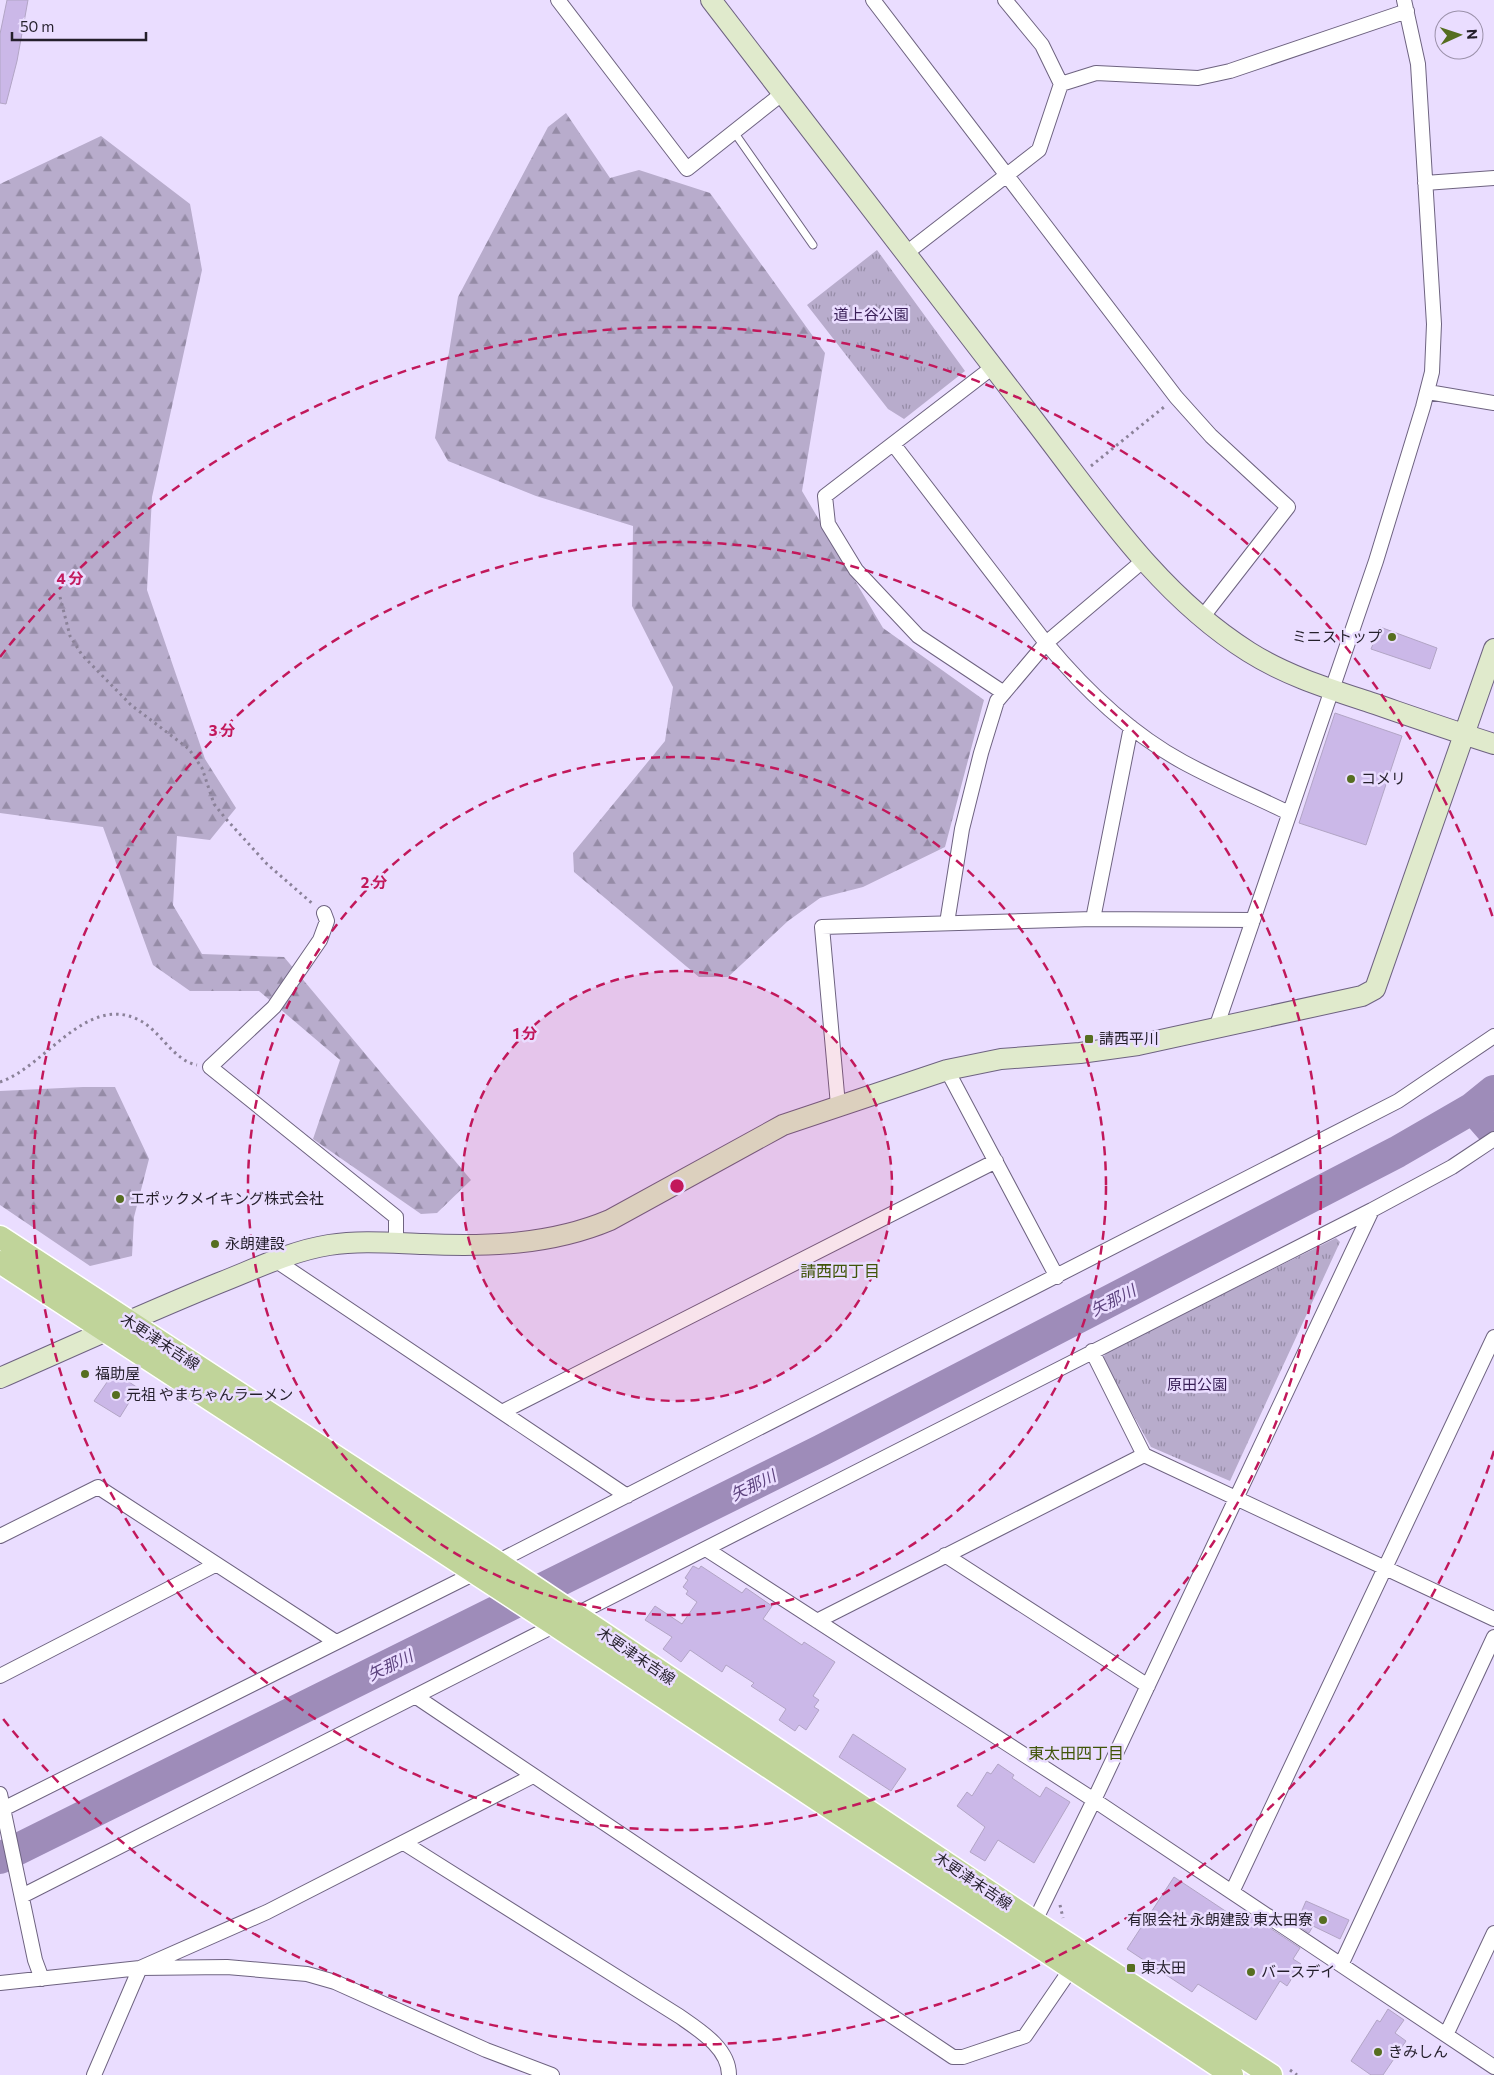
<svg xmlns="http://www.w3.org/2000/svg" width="1494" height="2075" viewBox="0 0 1494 2075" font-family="Commissioner,'Noto Sans JP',sans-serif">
	<defs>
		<pattern id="grass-tufts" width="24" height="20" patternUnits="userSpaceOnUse" patternTransform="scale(1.25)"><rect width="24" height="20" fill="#b8accc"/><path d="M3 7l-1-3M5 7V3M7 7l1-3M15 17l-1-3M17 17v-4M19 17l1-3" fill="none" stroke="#958ba6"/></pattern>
		<pattern id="forest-firs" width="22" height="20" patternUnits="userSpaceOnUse" patternTransform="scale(1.25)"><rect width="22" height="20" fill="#b8accc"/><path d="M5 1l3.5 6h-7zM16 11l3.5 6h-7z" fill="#958ba6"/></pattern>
	</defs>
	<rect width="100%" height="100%" fill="#eaddff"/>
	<path fill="url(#grass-tufts)" d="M877,250L965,371L904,419L888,409L807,305Z
		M1336,1238L1340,1242L1230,1481L1151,1447L1102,1359L1107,1352Z"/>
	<path fill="url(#forest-firs)" d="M566,113L610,178L639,170L710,193L825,353L802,491L883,628L984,700L945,847L863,887L820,898L788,921L728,977H699L574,872L573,853L665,741L673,687L632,606L633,526L536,496L448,461L435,438L458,297L548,127Z
		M101,136L190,204L202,270L152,497L147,590L205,759L236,808L210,840L177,836L173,905L202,954L284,957L471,1180L437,1213L421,1214L313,1139L340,1060L259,991H190L153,965L103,827L0,813V184Z
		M83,1087H115L149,1159L134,1217L132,1256L90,1266L0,1205V1091Z"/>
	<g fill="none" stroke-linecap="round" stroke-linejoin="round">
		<path stroke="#9e8cb9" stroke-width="32" d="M1473,1108L1494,1132
			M0,1858L822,1450L1397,1152L1473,1108L1494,1091"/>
	</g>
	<path fill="#cbb8e8" stroke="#b2a5c5" d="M7,0H28L17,61L6,104L0,103V34Z
		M1380,627L1437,648L1430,669L1371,649Z
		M1335,713L1402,736L1366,845L1299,823Z
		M114,1372L138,1388L120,1417L94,1401Z
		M693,1566L699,1569L701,1566L742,1593L746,1588L772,1606L763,1619L802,1645L804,1642L835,1662L813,1696L819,1700L814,1707L819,1710L806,1730L799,1725L795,1731L779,1720L786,1709L751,1686L754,1683L726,1665L722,1672L690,1650L681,1662L663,1649L672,1637L645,1620L655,1606L682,1624L697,1602L686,1594L688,1591L683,1587L688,1580L685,1578Z
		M853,1734L906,1769L891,1791L839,1757Z
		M998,1764L1014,1775L1012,1778L1040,1797L1046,1787L1070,1802L1034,1863L998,1840L985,1861L970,1852L985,1827L957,1806L967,1792L972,1796L987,1772L991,1774Z
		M1174,1877L1239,1920L1244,1911L1300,1948L1293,1959L1301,1964L1287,1986L1280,1981L1256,2020L1198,1984L1192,1992L1127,1949Z
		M1306,1901L1349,1920L1340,1939L1313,1926L1309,1933L1296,1924Z
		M1388,2009L1404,2020L1395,2033L1406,2041L1383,2075H1371L1351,2061L1377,2020L1380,2022Z"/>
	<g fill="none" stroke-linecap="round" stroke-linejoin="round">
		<defs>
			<path id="lane" d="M734,132L813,245"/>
			<path id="street" d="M558,0L687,169L783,93
				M873,0L1176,397L1211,436L1288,507L1201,619
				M1061,84L1096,73L1198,78L1230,71L1407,11
				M1425,183L1494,178
				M905,254L1039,150L1061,84L1042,45L1005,0
				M993,367L825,496L828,524L856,570L918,636L1004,693
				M1428,392L1494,403
				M894,445L1046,643C1085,690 1130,733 1183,762C1218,781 1254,796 1289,813
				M324,913L327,921L320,940L274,1007L210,1067L396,1217V1242
				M1093,919L1131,727
				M947,923L962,829L981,753L997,701L1046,643L1144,560
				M1216,1028L1376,561L1423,407L1432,372L1434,324L1418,64L1404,0
				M947,1070L1057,1277
				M838,1105L822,927L1093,919L1253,920
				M275,1260L627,1496
				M1092,1351L1144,1455L1494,1619
				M502,1412L996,1161
				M0,1536L98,1487L336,1642
				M706,1549L1094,1800L1494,2067
				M945,1555L1148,1686
				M817,1621L1144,1455
				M0,1676L215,1565
				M415,1696L953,2057H963L1025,2036L1075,1963
				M0,1794L35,1960L42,1979
				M3,1809L497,1562L1398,1101L1494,1036
				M404,1843L679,2016C699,2030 729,2048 729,2075
				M1232,1892L1494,1337
				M22,1896L1372,1210L1452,1167L1494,1139
				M1031,1929L1094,1800L1372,1210
				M1341,1965L1494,1637
				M0,1983L140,1968L227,1967L307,1974L335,1982L486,2050L552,2075
				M1446,2035L1494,1933
				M94,2075L140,1968L267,1912L533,1776"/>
			<path id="secondary" d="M711,0C817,137 921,275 1027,411C1094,497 1155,593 1249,652C1287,676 1330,689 1372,703C1413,717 1453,731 1494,744
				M0,1378C73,1346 145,1313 219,1283C255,1269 291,1251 329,1245C361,1240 392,1243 424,1244C486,1247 551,1245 610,1220L783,1125L947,1070L1001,1059L1080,1053L1138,1045L1362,996L1375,989L1494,649"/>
			<path id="primary" d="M0,1237L497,1562L1034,1922L1271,2075
				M0,1262L555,1625L1232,2075"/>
		</defs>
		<use href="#lane" stroke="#6e6380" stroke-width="9"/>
		<use href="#street" stroke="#6e6380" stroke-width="16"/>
		<use href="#secondary" stroke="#6e6380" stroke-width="22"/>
		<use href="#primary" stroke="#fff" stroke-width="25"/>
		<path stroke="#8b8299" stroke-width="3" stroke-dasharray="2.5 4" stroke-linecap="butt" d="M1091,466L1164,407
			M60,597L70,636L82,655L131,705L189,749L202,768L214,804L226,819L267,864L314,905
			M0,1082C45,1067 85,995 137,1019C160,1029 172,1060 197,1065
			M1060,1905L1063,1918
			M1290,2070L1297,2075"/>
		<use href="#lane" stroke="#fff" stroke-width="7"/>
		<use href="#street" stroke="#fff" stroke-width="14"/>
		<use href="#secondary" stroke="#e0eacc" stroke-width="20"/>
		<use href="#primary" stroke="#c0d49a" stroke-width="22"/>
	</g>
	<circle cx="677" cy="1186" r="215" fill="#c2185b" fill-opacity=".12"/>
	<g fill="none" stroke="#c2185b" stroke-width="2.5" stroke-dasharray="9 6">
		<circle cx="677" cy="1186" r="215"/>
		<circle cx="677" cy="1186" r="429"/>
		<circle cx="677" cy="1186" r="644"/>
		<path d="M1494 1451A859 859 0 0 1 0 1715M0 657A859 859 0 0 1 1494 921"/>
	</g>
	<g fill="#566e20" stroke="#eaddff" stroke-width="2">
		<circle cx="1392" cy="637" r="5"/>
		<circle cx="1351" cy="779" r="5"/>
		<rect x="1084" y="1034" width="10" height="10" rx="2.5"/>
		<circle cx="120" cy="1199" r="5"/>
		<circle cx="215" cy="1244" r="5"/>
		<circle cx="85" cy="1374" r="5"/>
		<circle cx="116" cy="1395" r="5"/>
		<circle cx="1323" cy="1920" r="5"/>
		<rect x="1126" y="1963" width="10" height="10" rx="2.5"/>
		<circle cx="1251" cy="1972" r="5"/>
		<circle cx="1378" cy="2052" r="5"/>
	</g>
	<g text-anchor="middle" stroke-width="5" stroke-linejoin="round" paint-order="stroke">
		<g font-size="15" fill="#3a2058" stroke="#eaddff">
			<text x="871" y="320">道上谷公園</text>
			<text x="1197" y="1390">原田公園</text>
		</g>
		<g font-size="15" fill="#241f2b" stroke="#eaddff" text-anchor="start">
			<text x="1382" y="642" text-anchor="end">ミニストップ</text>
			<text x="1361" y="784">コメリ</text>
			<text x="1099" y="1044">請西平川</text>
			<text x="130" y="1204">エポックメイキング株式会社</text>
			<text x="225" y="1249">永朗建設</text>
			<text x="95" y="1379">福助屋</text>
			<text x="126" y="1400">元祖 やまちゃんラーメン</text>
			<text x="1313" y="1925" text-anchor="end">有限会社 永朗建設 東太田寮</text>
			<text x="1141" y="1973">東太田</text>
			<text x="1261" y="1977">バースデイ</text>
			<text x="1388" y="2057">きみしん</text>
		</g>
		<g font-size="15" fill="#241f2b" stroke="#eaddff">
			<text transform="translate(160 1342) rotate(33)" y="5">木更津末吉線</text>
			<text transform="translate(636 1656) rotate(34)" y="5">木更津末吉線</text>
			<text transform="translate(973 1881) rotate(34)" y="5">木更津末吉線</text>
		</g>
		<g font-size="16" fill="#405509" stroke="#eaddff">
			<text x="840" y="1277">請西四丁目</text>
			<text x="1076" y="1759">東太田四丁目</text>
		</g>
		<g font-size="16" font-style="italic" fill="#5d437f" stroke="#eaddff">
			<text transform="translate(1113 1300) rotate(-27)" y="6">矢那川</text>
			<text transform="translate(753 1485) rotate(-26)" y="6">矢那川</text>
			<text transform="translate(390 1665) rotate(-26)" y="6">矢那川</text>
		</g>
	</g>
	<circle cx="677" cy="1186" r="8" fill="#c2185b" stroke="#eaddff" stroke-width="2.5"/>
	<g font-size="15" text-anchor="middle" font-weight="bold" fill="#c2185b" stroke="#eaddff" stroke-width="5" stroke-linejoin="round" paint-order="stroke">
		<text x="70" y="584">4 分</text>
		<text x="222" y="736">3 分</text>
		<text x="374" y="888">2 分</text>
		<text x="525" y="1039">1 分</text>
	</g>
	<g transform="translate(1459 35) rotate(87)"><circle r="24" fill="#eaddff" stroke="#9b91aa"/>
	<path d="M0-4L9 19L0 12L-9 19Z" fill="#566e20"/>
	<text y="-8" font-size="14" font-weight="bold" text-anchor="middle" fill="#241f2b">N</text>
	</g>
	<path d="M12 32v8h134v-8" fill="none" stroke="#241f2b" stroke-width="2.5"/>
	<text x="20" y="32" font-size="15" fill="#241f2b" stroke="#eaddff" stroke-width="4" paint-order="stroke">50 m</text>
</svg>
